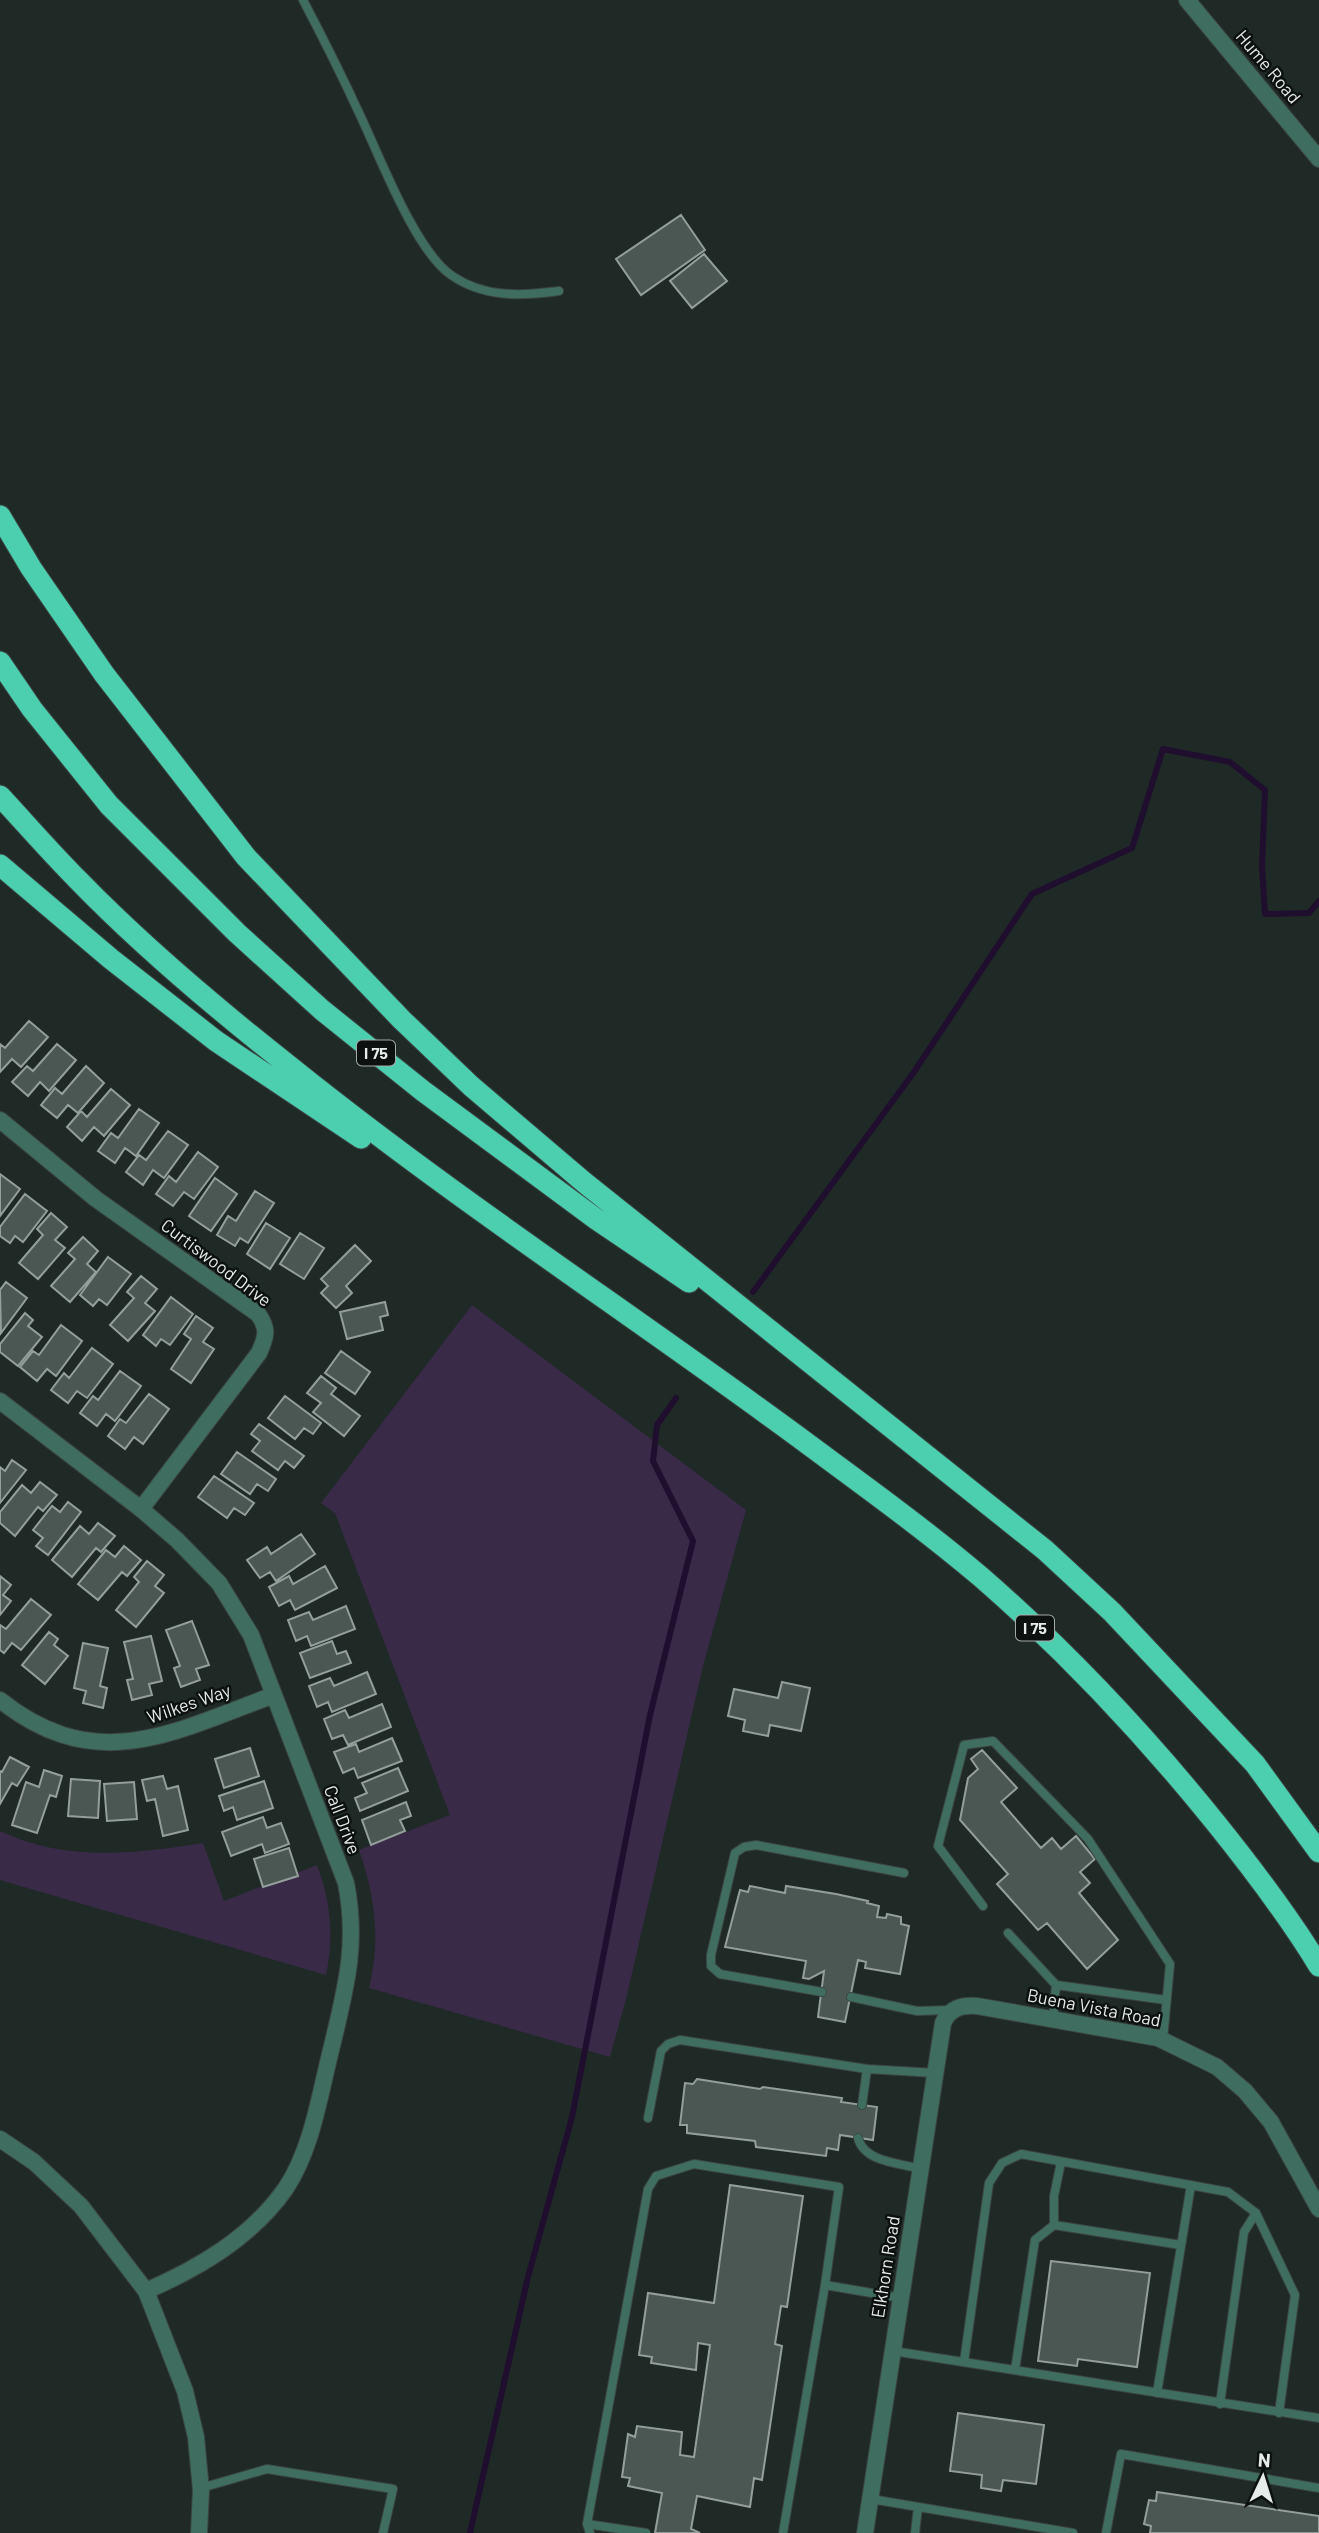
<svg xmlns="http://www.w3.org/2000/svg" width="1319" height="2533" viewBox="0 0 1319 2533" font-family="Barlow,sans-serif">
	<rect width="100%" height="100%" fill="#1f2a27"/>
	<path fill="#392a47" d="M472,1305L746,1510L703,1666L626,1999L610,2057L369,1988C381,1941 375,1895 359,1850L450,1815L335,1513L321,1503Z
		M0,1831C64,1862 135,1854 203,1843L224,1901L317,1865C331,1902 334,1937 326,1975L0,1880Z"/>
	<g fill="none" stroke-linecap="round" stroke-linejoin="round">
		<path stroke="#200e2e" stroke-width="6" d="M753,1292L914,1072L1032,894L1132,848L1163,749L1230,762L1265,790L1262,867L1265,914L1309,913L1319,901
			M470,2533L528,2277L572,2117L650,1715L693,1541L653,1461L657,1425L676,1398"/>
	</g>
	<path fill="#4b5753" stroke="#929f9b" stroke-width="2" d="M681,215L705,250L641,295L616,259Z
		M704,254L727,281L692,308L670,281Z
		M29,1021L48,1037L21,1067L12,1059L0,1072V1044L5,1048Z
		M57,1044L76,1060L49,1091L40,1082L28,1096L12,1082L27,1066L33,1071Z
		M86,1066L104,1083L78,1113L68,1105L57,1118L41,1105L55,1088L62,1094Z
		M111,1089L130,1105L104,1136L94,1127L82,1141L67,1127L81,1111L87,1117Z
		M139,1109L159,1123L136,1156L125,1148L115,1163L98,1151L111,1133L118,1138Z
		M168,1131L188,1145L164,1178L153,1170L143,1185L126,1172L139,1155L146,1160Z
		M198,1152L218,1167L194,1199L184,1192L173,1206L156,1194L169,1176L176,1182Z
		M0,1174L20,1189L0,1216Z
		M215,1178L237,1194L211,1231L189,1216Z
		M255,1191L274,1203L248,1243L240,1238L235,1246L217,1235L228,1216L236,1221Z
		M25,1194L47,1211L23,1242L15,1236L10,1243L0,1236V1227Z
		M51,1213L67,1227L55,1240L65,1248L38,1279L19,1263L43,1235L37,1229Z
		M266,1223L290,1238L270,1269L247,1254Z
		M300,1233L324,1248L304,1279L280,1264Z
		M83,1237L98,1251L87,1264L96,1272L70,1302L51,1286L75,1259L68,1253Z
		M355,1245L371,1261L346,1286L352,1293L336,1308L321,1293L328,1286L321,1279Z
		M108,1257L131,1274L107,1305L99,1299L93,1306L80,1295Z
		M141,1276L157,1289L145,1303L155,1311L128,1341L110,1325L134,1298L127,1292Z
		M6,1282L27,1298L1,1333L0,1290Z
		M171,1297L193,1314L170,1345L161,1339L156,1346L143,1335Z
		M385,1302L388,1315L380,1317L383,1330L347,1339L340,1312Z
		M25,1313L33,1320L28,1326L42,1337L18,1366L0,1352V1344Z
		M196,1316L213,1328L203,1342L214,1349L191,1383L171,1369L191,1339L184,1334Z
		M61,1325L82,1341L56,1376L47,1369L37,1381L20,1367L33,1351L39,1355Z
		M92,1348L113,1364L87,1398L77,1391L68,1403L51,1390L64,1373L69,1378Z
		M341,1351L370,1372L355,1394L325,1373Z
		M120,1371L141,1386L115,1421L106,1414L97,1426L80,1413L93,1396L98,1400Z
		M321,1376L336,1388L331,1394L360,1416L344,1436L313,1412L321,1403L307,1393Z
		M149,1394L169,1409L143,1444L134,1437L125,1449L108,1436L120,1419L126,1423Z
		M285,1396L321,1423L313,1434L304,1428L295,1439L268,1418Z
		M259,1424L304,1456L294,1468L285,1461L278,1470L252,1451L260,1441L251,1434Z
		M237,1452L276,1479L268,1491L257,1484L250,1494L221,1474Z
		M12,1460L26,1470L0,1503V1467L5,1471Z
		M214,1476L254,1503L245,1515L234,1508L227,1518L198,1497Z
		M40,1482L57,1495L43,1511L38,1507L15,1536L0,1523V1512L22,1485L31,1493Z
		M68,1502L81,1512L48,1555L36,1546L43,1538L33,1530L52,1506L60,1512Z
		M98,1523L115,1536L101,1552L96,1548L72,1577L52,1560L80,1526L89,1534Z
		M301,1534L315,1554L276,1581L270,1572L260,1578L247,1560L267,1547L271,1554Z
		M124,1546L141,1560L127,1576L122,1572L98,1600L78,1584L106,1550L115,1557Z
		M147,1561L164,1575L155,1586L164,1593L136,1627L116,1610L139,1582L134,1577Z
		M325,1566L337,1588L295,1610L290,1600L279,1606L269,1587L289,1576L293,1584Z
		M0,1576L11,1585L3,1595L11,1601L0,1615Z
		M31,1599L51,1615L21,1650L12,1643L4,1653L0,1650V1625L6,1629Z
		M346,1606L355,1629L311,1646L307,1636L296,1641L288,1620L309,1612L313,1620Z
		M192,1621L209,1665L196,1669L200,1680L181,1687L174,1668L180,1666L166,1630Z
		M49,1632L58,1639L54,1645L68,1656L45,1684L22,1665Z
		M151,1636L162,1681L149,1684L152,1695L132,1700L127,1680L133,1679L124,1642Z
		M332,1641L337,1654L346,1651L351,1663L310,1678L300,1653Z
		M83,1643L108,1648L100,1686L107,1688L103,1708L83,1703L86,1691L74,1688Z
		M367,1672L376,1694L332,1712L328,1702L317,1707L309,1686L330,1678L334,1686Z
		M782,1682L810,1688L801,1731L770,1725L768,1736L743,1731L745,1720L728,1716L734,1689L778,1698Z
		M382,1704L391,1727L348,1745L343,1735L332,1739L324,1719L345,1710L349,1718Z
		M392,1738L402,1761L358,1778L354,1768L343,1773L334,1752L356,1744L359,1752Z
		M250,1748L259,1776L224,1788L215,1759Z
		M982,1750L1017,1788L1001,1802L1041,1848L1052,1838L1061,1849L1076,1836L1095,1859L1080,1872L1090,1883L1079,1893L1118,1940L1087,1969L1047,1923L1038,1930L997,1884L1008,1874L960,1820L968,1778L978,1769L971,1759Z
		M10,1757L29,1767L17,1786L12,1783L0,1804V1771L2,1772Z
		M398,1768L408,1791L360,1811L355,1798L367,1793L362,1783Z
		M44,1770L62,1776L56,1797L50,1795L37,1833L12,1825L26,1782L39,1787Z
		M163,1776L167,1789L178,1786L188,1830L163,1836L155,1799L147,1801L142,1780Z
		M71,1779L100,1781L98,1818L68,1816Z
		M264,1781L273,1808L237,1820L233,1807L224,1811L219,1796Z
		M134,1782L137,1819L107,1821L104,1784Z
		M406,1802L411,1816L400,1820L405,1831L371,1845L362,1820Z
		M263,1817L267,1828L281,1823L289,1844L265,1853L262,1844L231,1856L222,1832Z
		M289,1848L298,1876L263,1887L254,1859Z
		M750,1886L785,1893L786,1886L836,1894L868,1901L867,1903L879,1906L877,1917L886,1918L887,1914L901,1917V1924L909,1926L900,1974L865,1968L866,1962L858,1960L845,2022L818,2017L824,1971L809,1979L803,1978L806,1961L725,1947L740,1890L748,1892Z
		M697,2079L760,2089L763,2087L842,2098L841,2102L877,2107L873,2140L840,2135L838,2150L827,2148L826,2156L756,2147L755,2141L687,2133V2125H680L685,2083L693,2084Z
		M730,2185L803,2196L787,2307L781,2306L775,2344L782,2346L762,2480L754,2478L750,2507L697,2496L691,2529L700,2533H655L662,2493L628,2486L630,2478L622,2477L628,2434L635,2437L637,2426L682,2432L680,2455L694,2457L710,2345L698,2343L696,2370L651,2363L652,2357L639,2355L648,2293L714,2303Z
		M1051,2261L1150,2273L1137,2367L1078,2359L1077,2366L1038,2361Z
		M958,2413L1044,2425L1036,2484L1003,2480L1001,2491L981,2488L982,2475L950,2471Z
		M1157,2492L1319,2516V2533H1150L1151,2526L1144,2524L1149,2500L1156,2501Z"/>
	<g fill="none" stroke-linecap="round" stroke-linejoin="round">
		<defs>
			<path id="lane" d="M303,0C323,38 342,76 360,115C380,157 415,250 451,275C484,298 521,296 559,291
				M983,1906L938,1846L964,1745L993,1741L1088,1839L1170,1964L1163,2040
				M1008,1933L1056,1985L1053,2019
				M1056,1985L1166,2000
				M822,1992L720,1974L711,1966V1955L735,1853L744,1847L756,1845L904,1873
				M851,1997L917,2011L951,2010
				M862,2105L867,2069L935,2073
				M648,2118L661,2051L668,2044L680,2040L867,2069
				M858,2138C864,2162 899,2163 921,2169
				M1061,2162L1054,2196V2225L1181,2245
				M893,2351L1319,2418
				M964,2362L989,2183L1002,2163L1021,2154L1228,2192L1256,2213L1295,2295L1279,2413
				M1015,2370L1035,2240L1054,2225
				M1157,2393L1191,2185
				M1220,2404L1244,2232L1256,2213
				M201,2488L267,2469L393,2489L383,2533
				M871,2499L1073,2533
				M587,2524L646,2533
				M590,2533L587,2524L648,2189L656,2176L694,2164L839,2187L825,2285
				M783,2533L825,2285L901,2298
				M915,2533L918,2507
				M1106,2533L1121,2454L1319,2488"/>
			<path id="street" d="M1187,0L1319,159
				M0,1120L96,1199L258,1314C269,1329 266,1337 259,1353L141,1509
				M0,1401L141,1509L177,1540L219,1583L251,1635L346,1883C358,1944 346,1987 332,2046C320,2092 313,2147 286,2188C252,2237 199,2268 146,2291
				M0,1700C97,1777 173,1732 274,1695
				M0,2139L34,2162L81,2206L146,2291L185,2391L196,2437L201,2490L199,2533
				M865,2533L943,2023C950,2008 961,2005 977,2006L1158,2038L1217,2067L1245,2091L1271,2122L1319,2209"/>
			<path id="highway" d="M0,516L31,568L104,674L246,857L402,1020L471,1086L585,1183L1045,1550L1112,1612L1255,1764L1319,1852
				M0,662L32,709L109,805L237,933L322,1010L423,1091L596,1219L689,1282
				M0,796C26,824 52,854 79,881C145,949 218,1010 293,1069C455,1199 630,1313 797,1436C859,1482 922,1527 981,1577C1066,1651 1144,1734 1215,1822C1252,1868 1288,1915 1319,1966
				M0,865L111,959L216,1041L361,1138"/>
		</defs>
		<use href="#lane" stroke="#3b4542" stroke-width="10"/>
		<use href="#street" stroke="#3b4542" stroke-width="18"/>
		<use href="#highway" stroke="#3b4542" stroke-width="23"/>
		<use href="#lane" stroke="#3f6e60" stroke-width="8"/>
		<use href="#street" stroke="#3f6e60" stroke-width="16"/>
		<use href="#highway" stroke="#4ccfaf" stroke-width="21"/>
	</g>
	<g text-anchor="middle" stroke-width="5" stroke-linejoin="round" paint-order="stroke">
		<g fill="#0d1110" stroke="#a4aaa9" stroke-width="2">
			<rect x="357" y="1040.5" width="38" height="25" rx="5"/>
			<rect x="1016" y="1615.5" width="38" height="25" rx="5"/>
		</g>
		<g font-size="16" font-weight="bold" fill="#e5ecea">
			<text x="376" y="1059">I 75</text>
			<text x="1035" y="1634">I 75</text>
		</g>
		<g font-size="18" fill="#e5ecea" stroke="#0d1110">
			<text transform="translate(1268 67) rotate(50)" y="6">Hume Road</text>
			<text transform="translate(216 1263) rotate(37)" y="6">Curtiswood Drive</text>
			<text transform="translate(189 1704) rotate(-19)" y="6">Wilkes Way</text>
			<text transform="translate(342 1820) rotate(69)" y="6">Call Drive</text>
			<text transform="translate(1094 2008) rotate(11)" y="6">Buena Vista Road</text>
			<text transform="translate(886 2267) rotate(-81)" y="6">Elkhorn Road</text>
		</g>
	</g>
	<g transform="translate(1263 2477) rotate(4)" stroke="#0d1110" stroke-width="5" paint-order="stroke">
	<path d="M0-5L12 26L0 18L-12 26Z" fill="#e5ecea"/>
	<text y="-10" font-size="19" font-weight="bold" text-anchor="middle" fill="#e5ecea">N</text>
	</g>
</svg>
